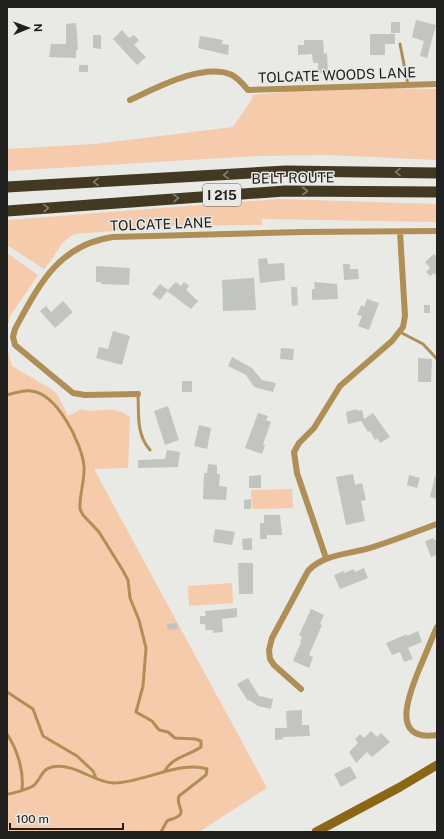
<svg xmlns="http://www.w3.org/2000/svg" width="444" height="839" viewBox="0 0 444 839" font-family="'Public Sans',sans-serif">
	<rect width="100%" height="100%" fill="#e9e9e5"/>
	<path fill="#f5cbac" d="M386,88L437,89V160L327,155L258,156L7,171V149L95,144L233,127L252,99L253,95L294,91Z
		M279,199L437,204V222L262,219V225L174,226L76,234C60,239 55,258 44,269L7,245V220Z
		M7,253L38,275L10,316L7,328Z
		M7,348L12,366L56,392L68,416L81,409C102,415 110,403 130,417L128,468L94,469L267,788L199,832H7Z
		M292,489L293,508L252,509L251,490Z
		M232,583L233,603L189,606L188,586Z"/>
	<path fill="#c2c4c0" d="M416,20L436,25L427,58L420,56L424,41L412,37Z
		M391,22H400V33H391Z
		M76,23L78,50H76V58L49,57L51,44H66V24Z
		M122,30L129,38L134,35L139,40L134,45L146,57L137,65L113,39Z
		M370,34H395V44H385V55H370Z
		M93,35H101V49L93,48Z
		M200,36L223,40L222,44L229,45L228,55L198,48Z
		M304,40H323L324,54L327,53L328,72L318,73V63H313L312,54L298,55V45H304Z
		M79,65H88V72H79Z
		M434,254L437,258V276L434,273L430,276L426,272L430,268L425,262Z
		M267,258L268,264L284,263L285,280L260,283L258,259Z
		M343,264H350V269H358L359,279L344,280Z
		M96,266L130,268L129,285L101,284V282H96Z
		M254,278L256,310L223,311L222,280Z
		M176,282L181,286L184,282L189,286L186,290L198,301L191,309L167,291Z
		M314,282L337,284L338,299L312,300V289H315Z
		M160,284L168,290L160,300L152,294Z
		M291,287H297L298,305L292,306Z
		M367,299L379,303L369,330L358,326L362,316L357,315L361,305L364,307Z
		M63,301L73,312L55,328L40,311L46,306L51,312Z
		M424,305H430V313H424Z
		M113,331L130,336L122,365L96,358L99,347L108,349Z
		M281,348L294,349L293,360L280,359Z
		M232,357L252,368L262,380L276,383L273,392L254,387L246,375L228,366Z
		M418,358L432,359L431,382H418Z
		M182,381H192V392H182Z
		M168,406L179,440L165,445L154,411Z
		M357,409V411L362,410L364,419L373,413L390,437L380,443L377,438L375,440L370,431L368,432L361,421L348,424L346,412Z
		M258,413L268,416L266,420L271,422L263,444L265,445L262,454L245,448Z
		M199,425L211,428L207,449L194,446Z
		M167,450L180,452L178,467L138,468V460L165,459Z
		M208,464L217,465V474H220L219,486L227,487L226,500L203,499L204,473H207Z
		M353,474L355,485L362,483L366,500L361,501L365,521L346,525L336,477Z
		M261,475V488H249V476Z
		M409,475L420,478L417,488L407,485Z
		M435,476L437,477V499L430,497Z
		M251,499V509H244V500Z
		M264,515H280L282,535H267V539H260V523H264Z
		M215,529L235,532L232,545L213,542Z
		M252,538V550H243L242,539Z
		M433,538L434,540L437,539V555L431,557L425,541Z
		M238,563H253V594H239Z
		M364,568L368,578L340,589L334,575L344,571V573L354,569L355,572Z
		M237,608V617L222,619L223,632L213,633V630H206L205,624H200V616H206L205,611Z
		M311,609L324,615L320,624L322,625L309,655L313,657L309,668L293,661L301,642L300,641L302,637L299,635Z
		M177,623L178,629L168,630L167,624Z
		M418,631L422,642L408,648L413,659L404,662L400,652L392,655L386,643L407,634V636Z
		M248,678L259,696L273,699L271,709L258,706L249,700L248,701L237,684Z
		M302,710V725H309L310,736L283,737V739L275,740V728H287L286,711Z
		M371,731L377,737L381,733L390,742L372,757L367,752L356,763L349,752L358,743L355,739L360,734L364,738Z
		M350,766L357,778L341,787L334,774Z"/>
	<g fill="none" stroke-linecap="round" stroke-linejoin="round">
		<path stroke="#af8f55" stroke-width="3" d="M400,44L408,85
			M400,332L423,344L437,359
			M138,394C139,415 136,434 150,450
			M7,395C14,393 24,390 31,391C57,393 82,444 84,466C85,481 79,495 80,509L83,515L99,532L122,569L128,580L130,598L139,620L146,648L143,686L136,712L152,721L159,730L168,732L175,738L195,739L201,741V747C188,756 172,757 164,772
			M7,692L33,709L43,736L77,756L93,771L96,778
			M7,734C17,749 24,771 22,789
			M7,794C12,794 28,789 33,786C41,780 41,769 52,767C73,762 93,782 113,783C139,784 181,760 207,769L206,775L179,796C175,804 187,812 177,817C174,819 170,819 167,821L161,832"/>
		<path stroke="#af8f55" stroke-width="6" d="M130,100C156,88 204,62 232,75C238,78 243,84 248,90L437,84
			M138,394L85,395L73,393L15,345L13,337L15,329C39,285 58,245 113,237L303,232L437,231
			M326,558L297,473L294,452L299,443L314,428L340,386L392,341L403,327L405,316L400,232
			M437,627C431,640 426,654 420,667C410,692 388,742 437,735
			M301,689L274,665L270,659L269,650L272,638L308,571C323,554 350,554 370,548C393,541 415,532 437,524"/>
		<path stroke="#8b6614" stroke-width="9" d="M316,832L400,787L437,765"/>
		<path stroke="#433822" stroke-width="11" d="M7,187L286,171L437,173
			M7,211L285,191L437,192"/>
	</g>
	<defs><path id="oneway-chevron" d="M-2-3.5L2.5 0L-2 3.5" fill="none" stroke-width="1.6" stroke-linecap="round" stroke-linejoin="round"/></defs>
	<g stroke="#857f70">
		<use href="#oneway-chevron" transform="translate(398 172) rotate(-179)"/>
		<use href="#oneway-chevron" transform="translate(226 175) rotate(177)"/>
		<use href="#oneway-chevron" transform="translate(96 182) rotate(177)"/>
		<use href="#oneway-chevron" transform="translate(305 191)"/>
		<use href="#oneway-chevron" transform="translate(176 198) rotate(-4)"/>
		<use href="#oneway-chevron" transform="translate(46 208) rotate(-4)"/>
	</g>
	<g text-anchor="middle" stroke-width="3" stroke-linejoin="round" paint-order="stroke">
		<rect fill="#e9e9e5" stroke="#5c5c5a" stroke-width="1" x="203" y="184" width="38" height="22" rx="3"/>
		<g font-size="13" font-weight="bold" fill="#20201e">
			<text x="222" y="200">I 215</text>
		</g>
		<g font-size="14" fill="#20201e" stroke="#e9e9e5">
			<text transform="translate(337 75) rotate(-2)" y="5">TOLCATE WOODS LANE</text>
			<text transform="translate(293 178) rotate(-1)" y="5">BELT ROUTE</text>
			<text transform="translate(161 224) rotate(-2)" y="5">TOLCATE LANE</text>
		</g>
	</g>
	<rect width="444" height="839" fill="none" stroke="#20201e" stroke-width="16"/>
	<g transform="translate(28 28) rotate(89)" stroke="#e9e9e5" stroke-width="3" paint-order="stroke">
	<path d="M0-3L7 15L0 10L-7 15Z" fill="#20201e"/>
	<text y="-6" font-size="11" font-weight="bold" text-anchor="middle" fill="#20201e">N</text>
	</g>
	<path d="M10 823v6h113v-6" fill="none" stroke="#20201e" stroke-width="2"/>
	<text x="16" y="823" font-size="12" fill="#20201e" stroke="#e9e9e5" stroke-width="3" paint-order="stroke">100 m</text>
</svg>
